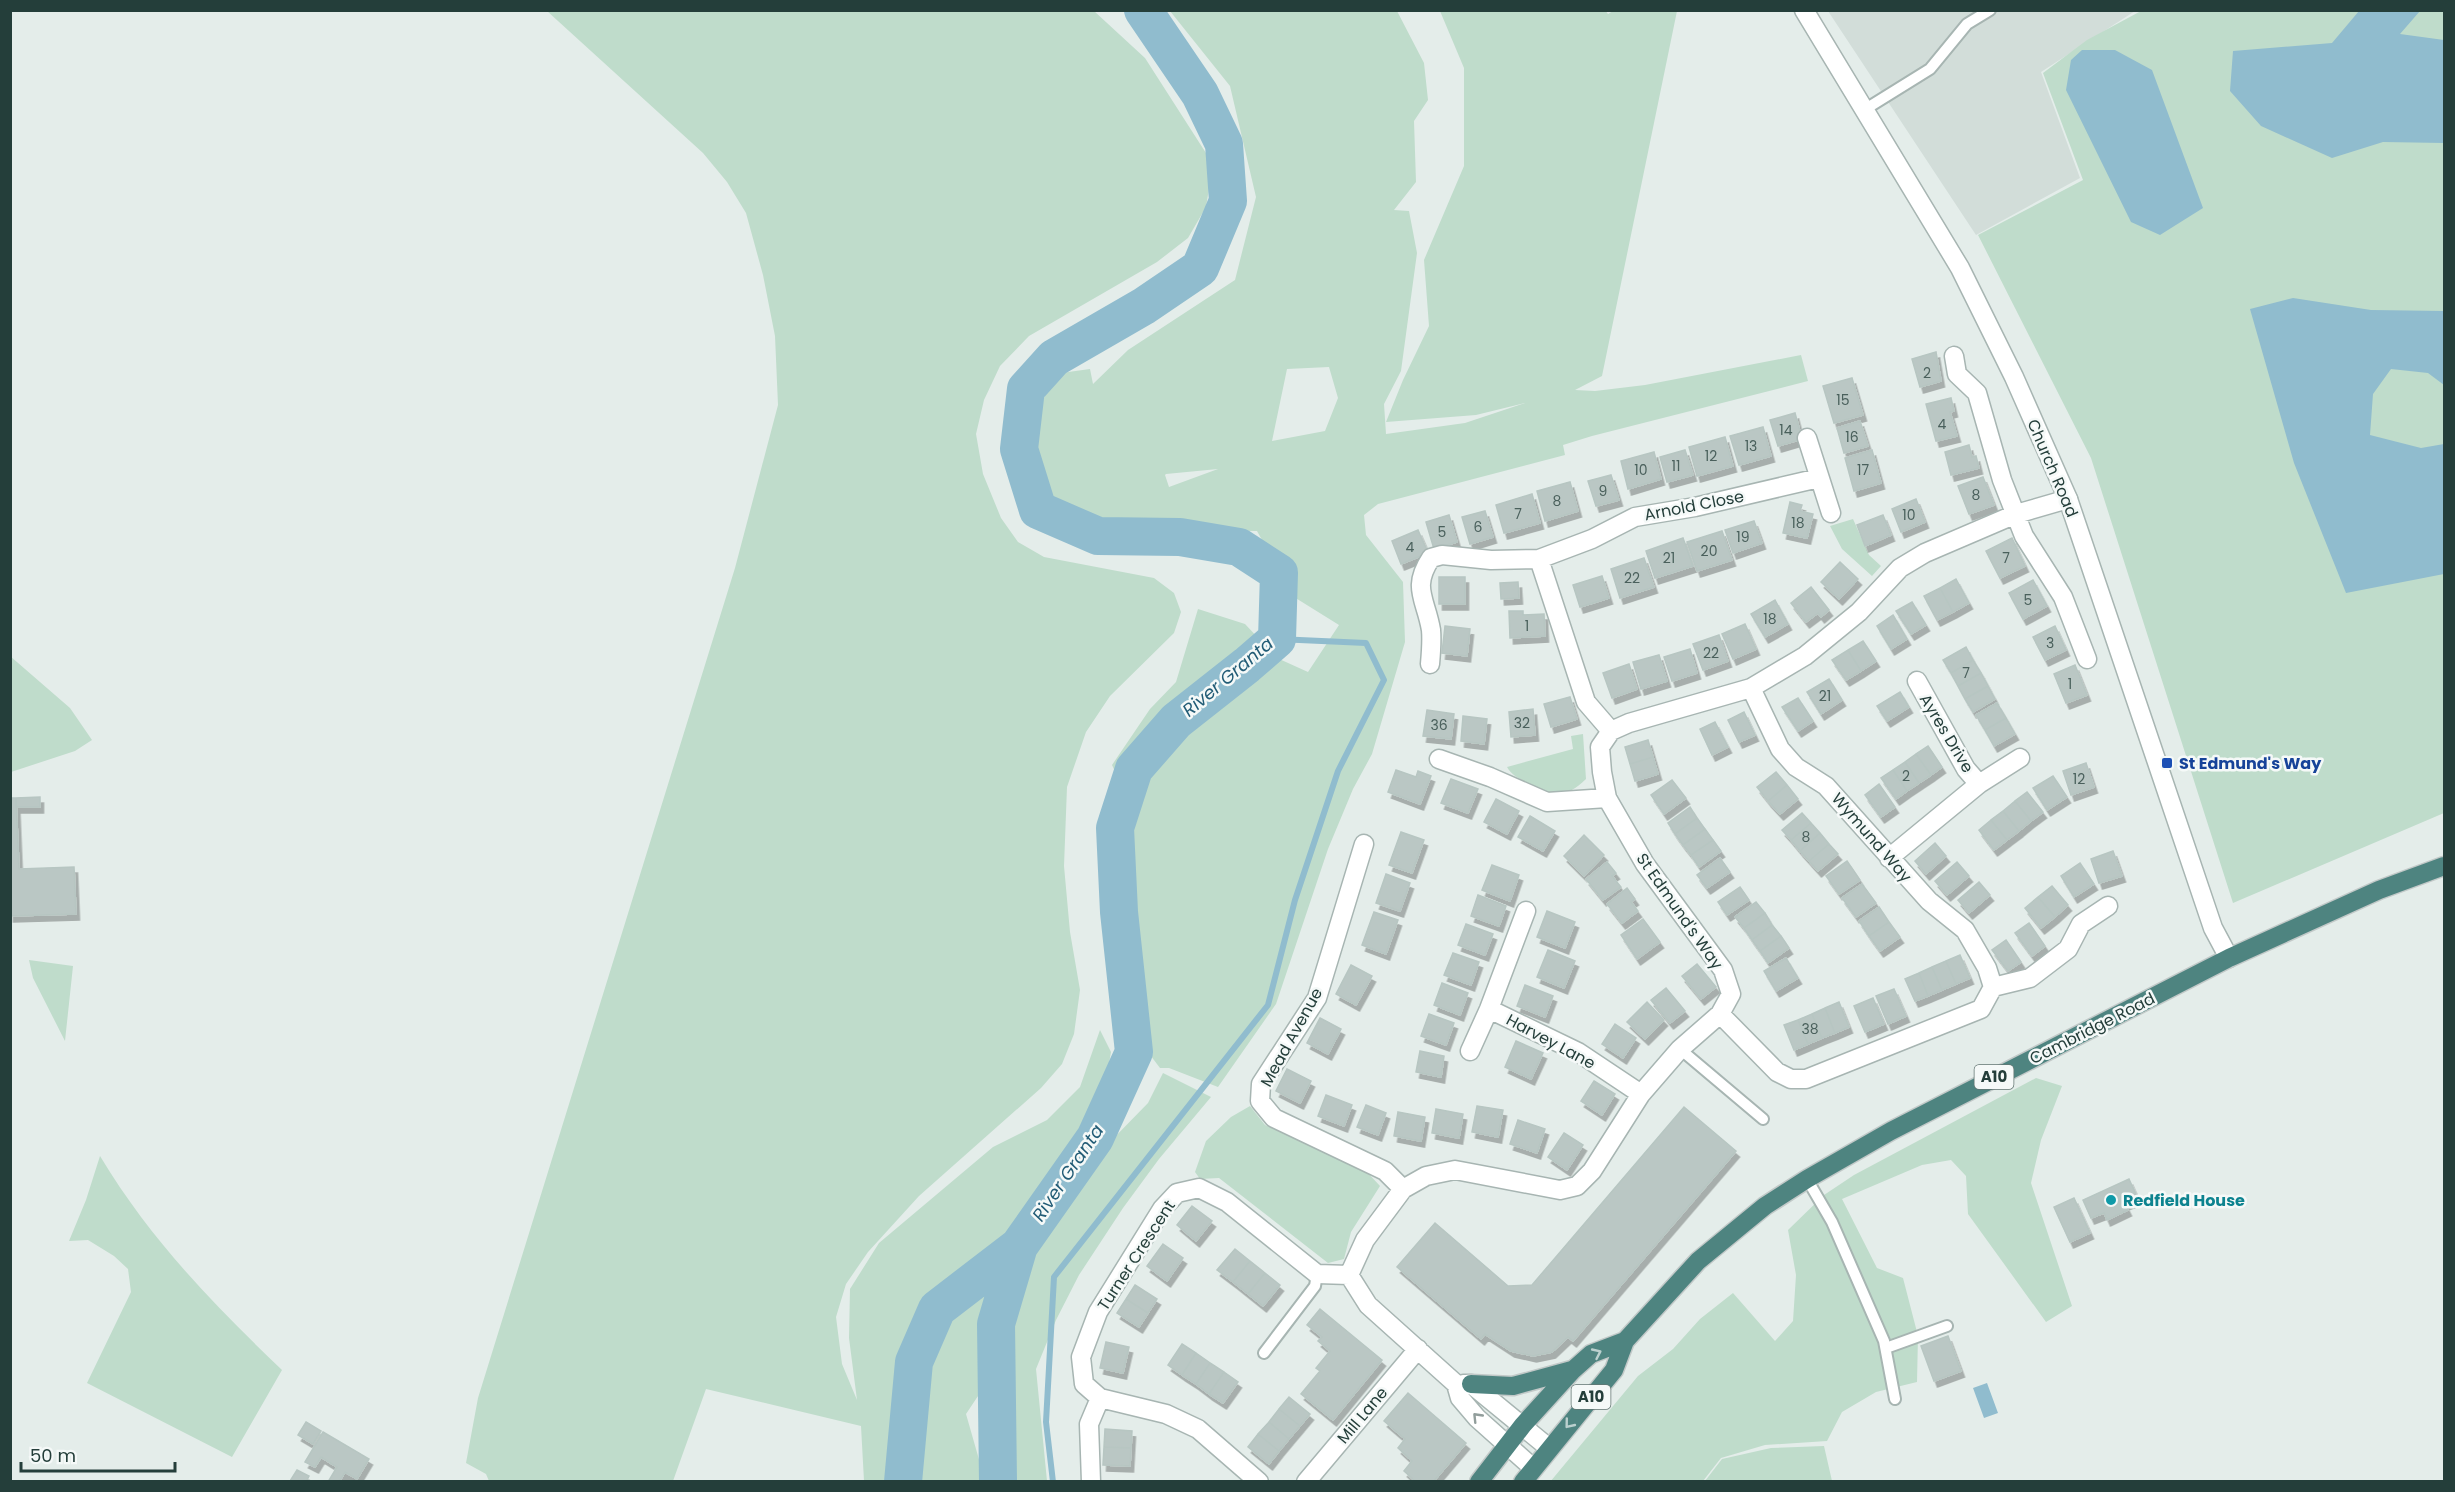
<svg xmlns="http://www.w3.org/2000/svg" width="2455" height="1492" viewBox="0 0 2455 1492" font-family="Poppins,sans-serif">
	<defs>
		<filter id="shadow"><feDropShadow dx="3.5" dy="6" stdDeviation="0" flood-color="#0004"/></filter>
	</defs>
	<rect width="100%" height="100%" fill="#e4edea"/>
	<path fill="#d2ddd9" d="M1828,11H2135L2041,72L2080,178L1976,235Z"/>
	<path fill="#bfdccb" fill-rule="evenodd" d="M1605,10L1608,14L1613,11H1677L1602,376L1575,390L1595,391L1645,385L1801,355L1808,381L1592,436L1563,445L1565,455L1378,504L1364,515L1366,535L1403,582L1405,642L1372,754L1353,789L1328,849L1276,1004L1218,1087L1169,1068H1160L1138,1039L1121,880L1128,799L1112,765L1150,709L1176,682L1198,609L1245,624L1277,658L1308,672L1339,625L1294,597L1257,531L1122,530L1079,520L1053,507L1028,436L1054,374L1090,369L1093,384L1128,350L1235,280L1256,197L1230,86L1170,11H1397L1424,63L1428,100L1414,121L1416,182L1394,210L1409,211L1417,253L1401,371L1384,404L1386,434L1465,423L1525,403L1476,415L1386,422L1403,380L1429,326L1424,260L1464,166V68L1440,11ZM1329,367L1338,398L1325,431L1272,441L1287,369ZM1218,469L1169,487L1165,475L1166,474Z
		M547,11H1094L1145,58L1213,164L1206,207L1188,238L1157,262L1029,336L1000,366L984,400L976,434L983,474L1001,518L1018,542L1044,557L1154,578L1174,593L1181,612L1174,633L1110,696L1086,732L1067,787L1064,866L1070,932L1080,990L1074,1034L1062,1064L1041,1088L919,1196L868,1252L846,1284L836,1317L842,1364L857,1400L849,1338L850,1289L879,1243L993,1147L1047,1120L1080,1087L1100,1030L1111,1052L1100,1117L1107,1145L1148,1103L1163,1073L1211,1097L1159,1159L1123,1208L1079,1275L1056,1320L1036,1369L1047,1481H1010L1007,1411L988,1381L966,1414L980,1463L983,1481H864L861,1426L706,1389L673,1481H489L486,1474L466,1463L478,1398L735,568L778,405L775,336L763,275L746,213L727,182L703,153Z
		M2141,11H2444V813L2233,903L2091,458L1978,235L2083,180L2043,73L2087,40Z
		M1853,519L1869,555L1881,566L1872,576L1842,549L1830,526Z
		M10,656L70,708L92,740L75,751L11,772Z
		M1583,734L1586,779C1566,799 1554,796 1530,784C1520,779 1512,776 1507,767L1573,749L1571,736Z
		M29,960L73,966L65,1041L33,978Z
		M2036,1078L2062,1086L2041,1140L2031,1183L2072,1306L2046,1322L1968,1214L1966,1176L1951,1160L1922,1165L1842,1199L1877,1268L1903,1278L1918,1336L1917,1382L1876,1392L1842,1412L1827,1441L1765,1445L1721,1458L1703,1481L1550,1482L1638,1376L1673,1349L1700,1319L1733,1293L1775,1341L1793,1321L1796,1275L1788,1230L1824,1195L1854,1175Z
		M1250,1106L1265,1125L1366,1171L1380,1186L1351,1232L1344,1259L1328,1263L1219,1178L1200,1179L1195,1172L1206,1141L1231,1117Z
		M100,1156C150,1239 212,1303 282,1370L232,1457L87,1383L131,1292L128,1269L114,1256L88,1240L69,1241L86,1200Z
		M1824,1446L1832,1481H1705L1722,1459L1771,1448Z"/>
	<path fill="#90bcce" d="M2359,11H2420L2400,34L2444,40V143L2383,142L2332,158L2261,126L2230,91L2233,51L2332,43Z
		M2082,50H2115L2152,70L2203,208L2160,235L2131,222L2066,90L2071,60Z
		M2293,298L2371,310L2444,311V385L2428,373L2391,369L2373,394L2370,435L2421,448L2444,444V574L2346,593L2294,463L2250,309Z
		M1987,1383L1998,1413L1984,1418L1973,1388Z"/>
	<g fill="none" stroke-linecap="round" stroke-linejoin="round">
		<path stroke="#90bcce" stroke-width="6" d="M1053,1482L1046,1422L1054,1277L1268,1005L1295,900L1338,771L1384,680L1366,643L1277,639"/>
		<path stroke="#90bcce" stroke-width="38" d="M903,1482L914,1362L937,1309L1019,1246
			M998,1482L996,1324L1019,1246L1095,1138L1134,1052L1119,912L1115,828L1134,769L1176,721L1247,665L1277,639L1279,573L1239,547L1180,537L1098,536L1038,510L1019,449L1026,389L1054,358L1144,306L1200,268L1228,201L1224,144L1200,94L1143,10"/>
	</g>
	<path fill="#bac7c4" stroke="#b7c6c2" stroke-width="1.5" filter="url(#shadow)" d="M1936,352L1941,381L1920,387L1912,359Z
		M1852,378L1863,415L1834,423L1823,386Z
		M1951,398L1954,411L1950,412L1957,436L1936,441L1926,404Z
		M1795,413L1802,439L1778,446L1770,420Z
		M1860,421L1868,446L1844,453L1837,428Z
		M1763,427L1771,456L1739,465L1730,436Z
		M1725,437L1733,466L1697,476L1689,447Z
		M1969,445L1972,457L1976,456L1979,468L1951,475L1945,452Z
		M1685,450L1693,475L1667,482L1660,457Z
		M1872,450L1881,483L1854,491L1845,458Z
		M1654,452L1661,479L1628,489L1621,461Z
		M1611,475L1619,500L1596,506L1588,481Z
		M1983,477L1994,505L1969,514L1958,486Z
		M1570,482L1578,511L1545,521L1537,491Z
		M1532,494L1540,523L1504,533L1496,505Z
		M1916,499L1925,522L1901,532L1892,509Z
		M1790,502L1802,505L1800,511L1813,514L1807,538L1783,533Z
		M1485,511L1493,537L1470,544L1462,517Z
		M1449,515L1457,542L1434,549L1426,522Z
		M1883,515L1891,535L1865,546L1857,525Z
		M1754,521L1762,543L1733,553L1725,530Z
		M1418,530L1428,553L1401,564L1392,541Z
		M1722,531L1732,560L1697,571L1687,542Z
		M1683,538L1693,566L1655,578L1646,551Z
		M2012,538L2025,566L2000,578L1986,551Z
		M1644,558L1654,587L1620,598L1611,569Z
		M1840,562L1858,579L1839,599L1821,582Z
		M1602,576L1609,598L1580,607L1573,585Z
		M1439,577H1465V604H1439Z
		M1956,579L1969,603L1953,612L1940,588Z
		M2033,580L2047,606L2023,619L2009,593Z
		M1518,582L1519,598L1501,599L1500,583Z
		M1811,587L1829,610L1821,617L1818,613L1806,622L1791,603Z
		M1940,588L1953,612L1937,620L1924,596Z
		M1775,600L1788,624L1765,637L1751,614Z
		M1912,602L1926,625L1911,634L1896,611Z
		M1509,611H1523V615L1544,614L1545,636L1510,638Z
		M1893,615L1907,639L1891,649L1877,626Z
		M1745,624L1756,649L1733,659L1722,634Z
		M1445,626L1470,629L1467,656L1442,653Z
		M2055,626L2066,650L2045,660L2033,637Z
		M1719,635L1728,661L1703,670L1693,644Z
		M1863,641L1876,661L1861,671L1848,650Z
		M1966,647L1973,660L1951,673L1943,660Z
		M1690,649L1697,673L1672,681L1664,657Z
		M1848,650L1861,671L1846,680L1832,660Z
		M1659,655L1667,681L1641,689L1633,662Z
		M1973,660L1981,673L1958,686L1951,673Z
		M1629,664L1637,689L1612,698L1603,673Z
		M2075,665L2087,695L2066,703L2054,674Z
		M1981,673L1988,686L1965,699L1958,686Z
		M1829,679L1842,700L1821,714L1807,692Z
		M1988,686L1995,699L1973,712L1965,699Z
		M1900,692L1909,707L1887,721L1877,706Z
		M1570,697L1577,719L1551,727L1544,704Z
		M1798,698L1813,721L1798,731L1782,707Z
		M1997,703L2006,718L1985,730L1976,715Z
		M1533,709L1535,735L1511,737L1509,712Z
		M1427,710L1454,714L1451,739L1423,736Z
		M1744,712L1755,735L1739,742L1728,720Z
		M1463,716L1487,719L1484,744L1461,741Z
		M2006,718L2015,734L1994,746L1985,730Z
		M1715,722L1728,747L1712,755L1700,729Z
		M1648,740L1653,757L1630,764L1625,747Z
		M1928,746L1942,767L1931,775L1916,754Z
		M1916,754L1931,775L1919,783L1905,762Z
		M1653,757L1658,774L1635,781L1630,764Z
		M1905,762L1919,783L1907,791L1893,770Z
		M2086,763L2094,787L2071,795L2063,771Z
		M1396,770L1416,777L1418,771L1431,776L1420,804L1388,792Z
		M1893,770L1907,791L1896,799L1881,778Z
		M1776,772L1787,785L1768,801L1757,787Z
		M2053,776L2067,797L2047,810L2033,788Z
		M1451,779L1478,789L1468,813L1441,803Z
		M1672,780L1686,798L1664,814L1651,795Z
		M1879,784L1895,807L1881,817L1865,795Z
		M1787,785L1798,799L1780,814L1768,801Z
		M2027,792L2043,812L2031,821L2015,801Z
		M40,797V807H16V798Z
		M10,798H16L19,869L74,867L76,914L10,916Z
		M1496,799L1519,811L1507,834L1484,822Z
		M2015,801L2031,821L2019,831L2003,811Z
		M1690,807L1697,818L1675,834L1668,823Z
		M2003,811L2019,831L2007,840L1991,820Z
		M1802,813L1811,823L1791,840L1782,830Z
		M1530,816L1555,831L1543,851L1518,837Z
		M1697,818L1705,829L1683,845L1675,834Z
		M1991,820L2007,840L1994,850L1979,830Z
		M1811,823L1820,833L1800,851L1791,840Z
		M1705,829L1713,840L1691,855L1683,845Z
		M1401,832L1424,840L1412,873L1389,865Z
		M1820,833L1829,844L1809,861L1800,851Z
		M1584,835L1604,855L1584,876L1564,856Z
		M1713,840L1721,851L1699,867L1691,855Z
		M1935,843L1946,856L1926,874L1915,861Z
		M1829,844L1838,854L1818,871L1809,861Z
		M2113,851L2122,876L2099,883L2091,859Z
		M1720,858L1730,872L1707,888L1697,875Z
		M1847,861L1860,880L1839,894L1826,876Z
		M1607,862L1616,873L1612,876L1621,887L1603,900L1586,879Z
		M1957,862L1969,876L1947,895L1935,881Z
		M2080,863L2094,884L2074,897L2061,876Z
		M1492,865L1519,875L1510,901L1482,890Z
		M1386,874L1410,883L1400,911L1376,903Z
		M1979,882L1990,895L1969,913L1958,900Z
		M1862,884L1876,903L1856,917L1842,898Z
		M2052,886L2068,905L2055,917L2038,897Z
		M1740,887L1749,900L1727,915L1718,902Z
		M1627,888L1635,899L1631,902L1638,911L1622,923L1607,904Z
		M1478,895L1506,906L1499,926L1471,916Z
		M2038,897L2055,917L2041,928L2025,908Z
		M1756,902L1765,913L1744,928L1735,917Z
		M1879,907L1889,922L1869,936L1859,921Z
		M1547,911L1575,922L1565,948L1537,937Z
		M1374,912L1398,920L1386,954L1362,945Z
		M1765,913L1772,925L1752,940L1744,928Z
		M1643,919L1660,942L1637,959L1621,935Z
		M1889,922L1900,937L1880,951L1869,936Z
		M2029,923L2045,946L2032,956L2015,933Z
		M1466,924L1493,934L1485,955L1458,945Z
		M1772,925L1781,936L1760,951L1752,940Z
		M1781,936L1789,948L1768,963L1760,951Z
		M2006,940L2021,962L2008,971L1992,950Z
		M1548,950L1575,961L1564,988L1537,977Z
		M1453,953L1479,962L1471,985L1444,975Z
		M1960,955L1970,978L1956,984L1946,961Z
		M1786,958L1798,978L1776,991L1764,971Z
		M1946,961L1956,984L1942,990L1932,967Z
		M1697,964L1716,987L1701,999L1682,976Z
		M1351,965L1372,976L1356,1005L1336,994Z
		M1932,967L1942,990L1928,996L1919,973Z
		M1919,973L1928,996L1915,1001L1905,979Z
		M1442,983L1468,993L1460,1015L1434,1005Z
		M1525,985L1553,996L1545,1017L1517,1006Z
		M1666,988L1685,1011L1670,1023L1651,1000Z
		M1894,989L1906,1016L1888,1024L1876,996Z
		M1873,998L1884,1024L1865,1032L1854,1006Z
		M1647,1002L1664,1020L1645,1039L1627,1022Z
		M1839,1002L1849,1027L1835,1033L1825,1008Z
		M1825,1008L1835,1033L1822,1038L1812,1014Z
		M1429,1014L1454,1023L1446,1045L1421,1036Z
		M1812,1014L1822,1038L1808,1044L1798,1020Z
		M1320,1018L1341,1029L1328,1054L1307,1043Z
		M1798,1020L1808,1044L1794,1050L1784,1025Z
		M1615,1024L1636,1038L1623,1058L1602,1044Z
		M1516,1041L1543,1053L1531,1079L1505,1067Z
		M1420,1051L1444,1056L1441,1077L1416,1072Z
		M1287,1069L1311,1081L1300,1103L1276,1091Z
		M1594,1081L1615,1094L1602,1115L1581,1101Z
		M1326,1095L1352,1105L1344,1126L1318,1116Z
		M1366,1105L1386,1113L1378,1135L1357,1127Z
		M1477,1106L1503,1110L1498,1137L1472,1132Z
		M1684,1107L1736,1151L1573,1341L1568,1337L1552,1352L1533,1356L1511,1351L1485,1334L1481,1339L1397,1267L1435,1223L1508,1286L1532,1285Z
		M1436,1109L1463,1114L1459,1138L1432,1133Z
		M1398,1112L1425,1117L1421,1141L1394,1136Z
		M1518,1120L1545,1129L1537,1153L1510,1144Z
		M1564,1133L1583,1145L1567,1170L1548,1157Z
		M2129,1179L2138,1199L2125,1204L2128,1210L2107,1220L2104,1213L2091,1218L2083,1200Z
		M2074,1198L2090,1233L2070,1242L2054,1207Z
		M1192,1206L1212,1221L1196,1241L1177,1225Z
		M1163,1244L1183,1258L1167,1281L1147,1266Z
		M1235,1249L1250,1261L1233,1282L1217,1270Z
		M1250,1261L1265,1273L1248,1294L1233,1282Z
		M1265,1273L1280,1285L1263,1306L1248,1294Z
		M1135,1285L1157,1299L1148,1313L1126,1299Z
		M1126,1299L1148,1313L1139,1327L1117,1313Z
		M1320,1309L1382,1360L1333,1420L1301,1394L1320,1371L1316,1368L1330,1351L1318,1341L1322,1337L1307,1325Z
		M1948,1336L1961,1371L1934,1381L1921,1346Z
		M1106,1342L1129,1347L1123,1373L1100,1368Z
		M1182,1344L1196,1353L1182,1375L1168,1365Z
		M1196,1353L1210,1363L1196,1384L1182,1375Z
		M1210,1363L1224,1372L1209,1394L1196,1384Z
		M1224,1372L1238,1382L1223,1403L1209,1394Z
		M1408,1393L1466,1443L1433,1482H1416L1404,1471L1412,1461L1398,1448L1405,1439L1384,1421Z
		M1289,1397L1310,1414L1300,1426L1279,1409Z
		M1279,1409L1300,1426L1289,1439L1269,1422Z
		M306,1422L321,1431L313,1444L298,1435Z
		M1269,1422L1289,1439L1279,1451L1258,1434Z
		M1105,1429L1132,1431L1131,1448L1104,1447Z
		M323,1432L369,1459L357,1479L345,1472L339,1482H328L337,1467L321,1457L315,1467L305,1462Z
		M1258,1434L1279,1451L1269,1464L1248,1447Z
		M1104,1447L1131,1448L1130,1466L1103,1465Z
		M297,1470L309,1476L306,1482L290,1481Z"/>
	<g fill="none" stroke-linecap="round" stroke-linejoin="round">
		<defs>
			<path id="service" d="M1864,110L1930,69L1967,24L1990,10
				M1680,1049L1763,1119
				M1807,1179L1832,1222L1884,1341L1895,1399
				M1886,1348L1947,1326
				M1264,1353L1315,1286L1317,1274"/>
			<path id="minor" d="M1954,356L1957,374L1977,393L2002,480L2024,536L2063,597L2087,659
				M1807,438L1831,513
				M1539,559L1586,702L1611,731
				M1430,664C1431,653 1432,641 1431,630C1426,599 1411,588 1431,558L1442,555L1491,560L1539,559L1592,539L1635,517L1695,507L1819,478
				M1917,681L1966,769L1979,784
				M1439,759L1490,777L1547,802L1607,798
				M1364,844L1317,998L1261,1084L1260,1101L1274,1118L1385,1171L1403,1189
				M1889,858L1979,784L2020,758
				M1993,987L2030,978L2068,949L2081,924L2108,906
				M1489,1009L1578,1052L1641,1094
				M1720,1014L1777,1072L1791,1079H1806L1981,1009L1993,987L1987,968L1965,930L1929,901L1826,786L1796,767L1780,749L1751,688
				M1470,1051L1489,1009L1526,911
				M1456,1384L1368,1305L1349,1275L1365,1240L1403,1189L1426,1176L1455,1170L1560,1190L1577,1186L1592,1171L1641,1094L1680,1049L1720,1014L1731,994L1723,970L1645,864L1607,798L1602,772L1600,747L1611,731L1629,723L1751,688L1805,656L1859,612L1900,568L1925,553L2016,514L2068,499
				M1456,1384L1460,1398L1477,1418L1533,1468
				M1463,1384H1471L1549,1448
				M1091,1482L1089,1424L1100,1398
				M1259,1482L1198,1429L1166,1414L1100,1398L1084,1384L1081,1357L1098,1312L1162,1209L1177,1193L1199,1188L1227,1202L1317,1274L1349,1275
				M1306,1482L1418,1349"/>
			<path id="tertiary" d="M1804,10L1960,268L2014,377L2068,499L2213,928L2229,958"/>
			<path id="trunk" d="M1471,1384L1513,1386L1572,1370
				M1479,1482L1523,1425L1573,1370L1591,1354L1625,1341
				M1523,1482L1614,1370L1625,1341L1698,1261L1765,1206L1807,1179L1891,1131L2229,958L2379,890L2444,866"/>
		</defs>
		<use href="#service" stroke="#a7b5b2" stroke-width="14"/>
		<use href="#minor" stroke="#a7b5b2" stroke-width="21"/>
		<use href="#tertiary" stroke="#a7b5b2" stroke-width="21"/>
		<use href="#trunk" stroke="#c2c9c8" stroke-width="21"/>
		<use href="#service" stroke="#fff" stroke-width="10"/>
		<use href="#minor" stroke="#fff" stroke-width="18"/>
		<use href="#tertiary" stroke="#fff" stroke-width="18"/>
		<use href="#trunk" stroke="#4e8480" stroke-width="18"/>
	</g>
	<defs><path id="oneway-chevron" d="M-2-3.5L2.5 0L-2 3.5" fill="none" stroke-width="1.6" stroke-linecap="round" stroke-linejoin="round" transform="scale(1.5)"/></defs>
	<g stroke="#bbd0ce">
		<use href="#oneway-chevron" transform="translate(1597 1353) rotate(-25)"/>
		<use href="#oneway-chevron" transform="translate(1569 1424) rotate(129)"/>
	</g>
	<use stroke="#929e9c" href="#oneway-chevron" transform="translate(1477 1417) rotate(-134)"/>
	<rect fill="#1a4fb4" stroke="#f5f9f8" stroke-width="2" x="2161" y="757" width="12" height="12" rx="3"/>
	<circle fill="#0f9aa8" stroke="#f5f9f8" stroke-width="2" cx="2111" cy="1200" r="6"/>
	<g text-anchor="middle" stroke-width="5" stroke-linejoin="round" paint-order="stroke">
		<g font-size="14" fill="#4a605c">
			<text x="1927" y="378">2</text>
			<text x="1843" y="405">15</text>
			<text x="1942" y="429">4</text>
			<text x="1786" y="435">14</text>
			<text x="1852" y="442">16</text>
			<text x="1751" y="451">13</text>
			<text x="1711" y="461">12</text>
			<text x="1676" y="471">11</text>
			<text x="1641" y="475">10</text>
			<text x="1863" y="475">17</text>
			<text x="1603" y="496">9</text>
			<text x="1976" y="500">8</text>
			<text x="1557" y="506">8</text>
			<text x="1518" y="519">7</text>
			<text x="1909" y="520">10</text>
			<text x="1798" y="528">18</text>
			<text x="1478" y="532">6</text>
			<text x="1442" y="537">5</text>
			<text x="1743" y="542">19</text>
			<text x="1410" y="552">4</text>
			<text x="1709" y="556">20</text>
			<text x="1669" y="563">21</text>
			<text x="2006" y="563">7</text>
			<text x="1632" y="583">22</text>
			<text x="2028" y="605">5</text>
			<text x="1770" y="624">18</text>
			<text x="1527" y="631">1</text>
			<text x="2050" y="648">3</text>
			<text x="1711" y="658">22</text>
			<text x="1966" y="678">7</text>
			<text x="2070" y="689">1</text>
			<text x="1825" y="701">21</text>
			<text x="1522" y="728">32</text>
			<text x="1439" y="730">36</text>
			<text x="1906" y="781">2</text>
			<text x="2079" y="784">12</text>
			<text x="1806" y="842">8</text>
			<text x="1810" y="1034">38</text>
		</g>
		<g fill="#f5f9f8" stroke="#637673" stroke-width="1.5">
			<rect x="1974.5" y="1065" width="39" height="24" rx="4.5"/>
			<rect x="1571.5" y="1385" width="39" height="24" rx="4.5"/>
		</g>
		<g font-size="15" font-weight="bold" fill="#243e3a">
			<text x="1994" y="1082">A10</text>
			<text x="1591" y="1402">A10</text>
		</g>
		<g font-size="16" fill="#243e3a" stroke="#f5f9f8">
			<text transform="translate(2053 468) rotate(67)" y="6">Church Road</text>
			<text transform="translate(1694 505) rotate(-11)" y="6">Arnold Close</text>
			<text transform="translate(1947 733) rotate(59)" y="6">Ayres Drive</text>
			<text transform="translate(1872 837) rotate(49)" y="6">Wymund Way</text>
			<text transform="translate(1680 911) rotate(55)" y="6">St Edmund's Way</text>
			<text transform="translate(2092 1028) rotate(-27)" y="6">Cambridge Road</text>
			<text transform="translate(1291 1037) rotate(-61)" y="6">Mead Avenue</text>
			<text transform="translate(1551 1041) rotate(28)" y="6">Harvey Lane</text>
			<text transform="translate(1136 1255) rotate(-57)" y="6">Turner Crescent</text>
			<text transform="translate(1362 1415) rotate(-50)" y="6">Mill Lane</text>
		</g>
		<g font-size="16" font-weight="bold" fill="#164399" stroke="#f5f9f8" text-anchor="start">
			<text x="2179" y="769">St Edmund's Way</text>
		</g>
		<g font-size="16" font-weight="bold" fill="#0d838f" stroke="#f5f9f8" text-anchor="start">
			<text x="2123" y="1206">Redfield House</text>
		</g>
		<g font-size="18" font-style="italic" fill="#225c76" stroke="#f5f9f8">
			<text transform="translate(1228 677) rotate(-40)" y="6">River Granta</text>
			<text transform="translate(1068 1173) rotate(-56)" y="6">River Granta</text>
		</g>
	</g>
	<rect width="2455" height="1492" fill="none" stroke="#243e3a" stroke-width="24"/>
	<path d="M21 1462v9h154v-9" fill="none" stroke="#243e3a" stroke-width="3"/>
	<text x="30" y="1462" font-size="18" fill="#243e3a" stroke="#f5f9f8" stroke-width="4.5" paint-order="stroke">50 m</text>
</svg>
